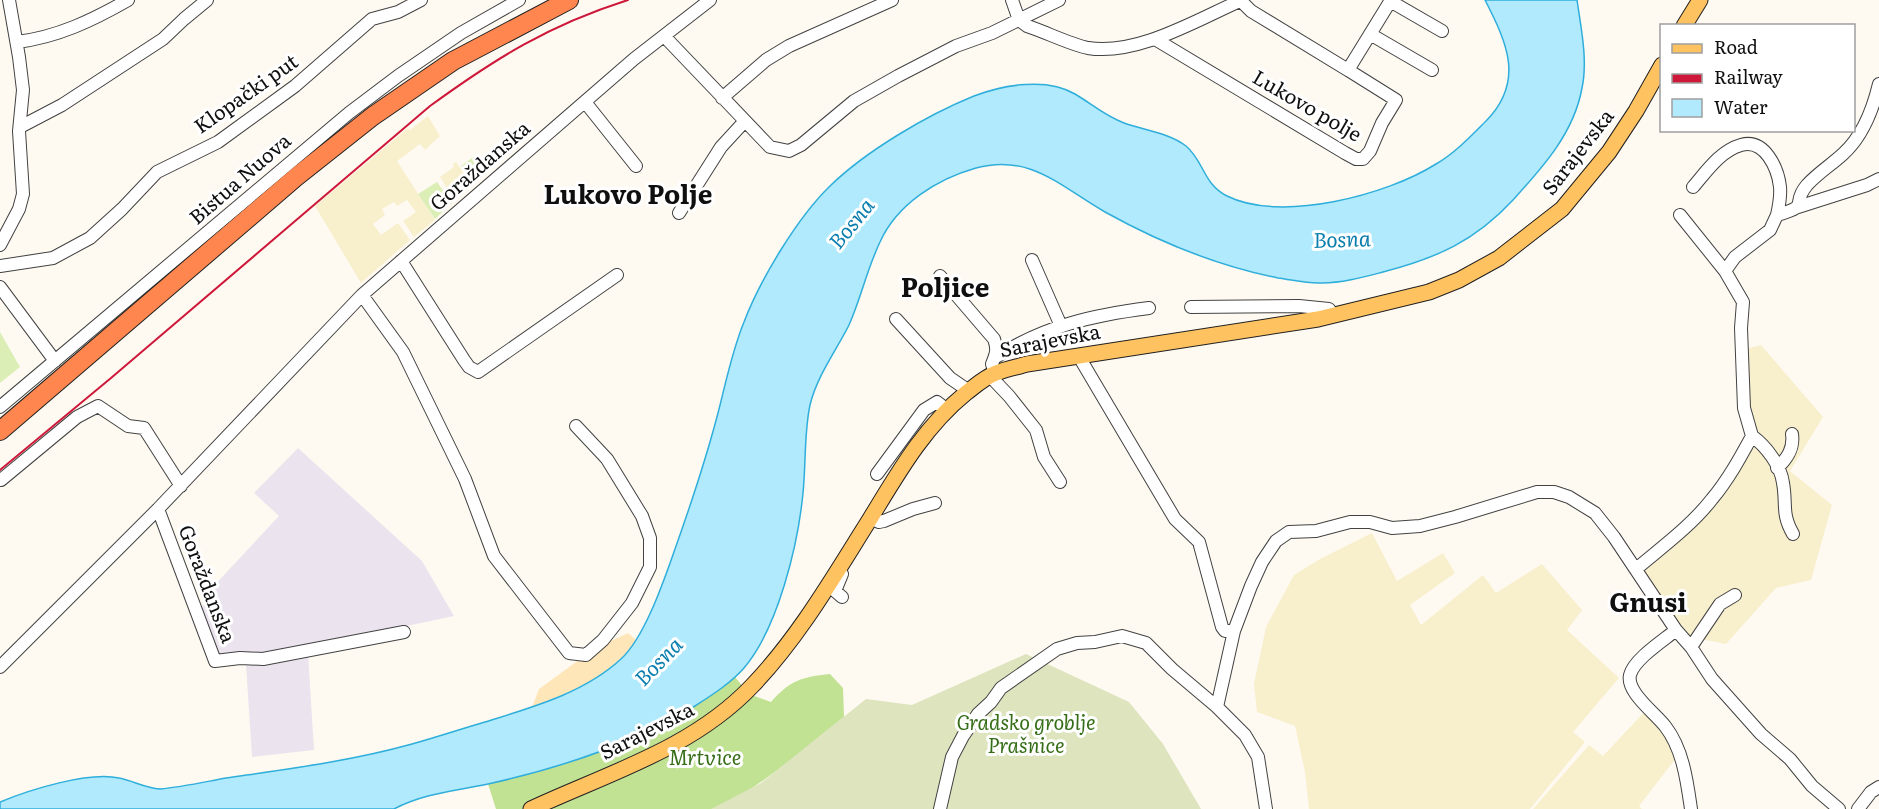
<svg xmlns="http://www.w3.org/2000/svg" width="1879" height="809" viewBox="0 0 1879 809" font-family="Literata,serif">
	<rect width="100%" height="100%" fill="#fffaf1"/>
	<path fill="#ebe3ee" d="M298,448L422,561L454,616L265,656L216,657L199,610L212,596L209,591L279,516L254,493Z
		M308,653L314,750L252,757L246,665Z"/>
	<path fill="#f8efcd" d="M428,116L440,136L425,150L420,144L397,161L435,220L414,237L403,221L416,212L407,200L397,206L394,202L382,209L385,215L373,224L381,235L398,223L410,240L361,283L315,206L408,128L410,130Z
		M456,162L472,185L455,200L440,177L454,167L453,164Z
		M1761,345L1823,417L1790,471L1832,505L1811,580L1776,588L1726,644L1690,637L1639,570L1701,510L1750,435L1742,350Z
		M1372,533L1397,581L1443,553L1455,573L1410,605L1421,625L1483,575L1496,593L1542,564L1582,610L1567,630L1619,678L1573,732L1585,742L1530,809H1309L1305,772L1295,726L1257,712L1254,684L1266,627L1294,575L1320,559Z
		M1649,707L1680,753L1639,806L1642,809H1533L1589,745L1603,756Z"/>
	<path fill="#dbeeb6" d="M476,155L487,173L473,184L461,166Z
		M437,182L452,203L435,219L418,194Z
		M0,332L20,367L0,383Z"/>
	<path fill="#c1e193" d="M830,674L843,688L844,717C803,749 762,787 715,809H496L488,784C517,776 548,770 577,760C634,741 686,714 735,677L749,694L771,702C791,680 801,677 830,674Z"/>
	<path fill="#ffe6b9" d="M628,633L636,640C610,678 574,690 532,707L539,689L594,649Z"/>
	<path fill="#dde4be" d="M1026,654L1129,702L1163,744L1201,809H711L761,783L866,699L912,705Z"/>
	<path fill="#b0eafc" stroke="#2faedb" stroke-width="1.5" d="M1485,0H1577C1581,28 1588,60 1582,88C1574,133 1543,167 1513,200C1475,241 1437,258 1383,272C1364,277 1343,283 1322,283C1308,284 1293,280 1278,278C1218,266 1159,242 1105,212C1061,187 1030,153 976,168C937,179 897,204 880,242C867,269 861,298 849,325C836,351 817,376 810,405C804,433 806,464 803,493C798,545 778,628 744,668C731,683 712,695 695,706C632,745 560,768 488,784C456,791 424,793 394,809H0V802C29,790 89,771 119,778C134,781 145,788 160,789C182,787 204,782 226,778C288,769 351,761 412,744C437,737 461,729 485,722C533,707 584,693 621,659C645,637 664,580 675,549C691,504 706,459 718,413C726,382 732,351 744,322C760,280 797,218 830,186C866,151 927,115 974,96C1003,85 1047,77 1075,94C1092,104 1105,116 1124,123C1144,130 1169,133 1186,146C1204,161 1203,184 1227,196C1281,223 1387,195 1436,164C1455,153 1471,136 1486,121C1525,81 1507,43 1485,0Z"/>
	<g fill="none" stroke-linecap="round" stroke-linejoin="round">
		<defs>
			<path id="minor" d="M1012,0L1019,20L1027,26C1046,32 1069,44 1088,48C1138,56 1198,19 1242,0
				M1241,1L1251,11L1348,70L1391,0
				M1390,1L1442,31
				M1370,34L1432,70
				M664,36L770,147L789,151L801,145L854,101L898,76L956,46L992,33L1059,0
				M1155,39L1345,153L1356,159H1363L1370,151L1382,123L1396,100L1348,70
				M17,42C58,37 93,20 128,0
				M722,98L766,60L789,46L892,0
				M585,102L636,166
				M20,127L62,105L163,39L184,19L207,0
				M1693,187C1706,172 1720,151 1741,145C1765,138 1778,169 1780,187C1781,197 1779,206 1777,215
				M1798,207L1867,185L1879,179
				M679,213L721,147L744,122
				M1680,215L1725,271
				M0,245L19,209L23,194L19,131L23,90L19,57L9,0
				M1032,260L1061,326
				M401,261L464,360L469,367L478,372L617,275
				M0,266L53,258L90,238L122,209L157,172L218,142L295,86L372,19L398,12L421,0
				M940,276L994,339C998,350 996,354 992,364L995,373
				M0,287L55,361
				M362,295L403,352L465,479L494,556L569,653L586,655L603,640L632,603L650,567V538L642,516L607,459L576,426
				M1191,307L1299,306L1329,309L1334,316
				M896,319L950,378L969,391
				M1078,355L1175,519L1199,542L1222,627L1225,631H1234L1251,586L1262,562L1276,541L1289,532L1316,531L1350,522H1370L1392,528L1420,526L1455,517L1537,492H1554L1569,497L1595,513L1614,537L1676,630
				M996,357C1045,326 1093,315 1149,308
				M990,376L1009,396L1036,430L1044,457L1060,482
				M0,407L349,113L398,76L461,33L519,0
				M1752,436C1766,446 1781,466 1783,483C1787,505 1781,513 1793,534
				M1777,468C1788,458 1794,448 1792,434
				M877,474L924,410L937,402L946,409
				M1,480L77,417L98,406L128,426L144,428L181,486
				M158,509L215,661L240,658L263,659L404,632
				M870,518L879,522L884,521L913,509L935,503
				M1636,569C1662,547 1691,526 1712,499C1728,480 1740,458 1752,436L1744,408L1741,328L1743,302L1725,271L1735,257L1770,230L1777,215C1812,205 1790,205 1807,185C1818,173 1831,165 1843,154C1862,137 1873,109 1879,84
				M842,574L835,591L842,597
				M1234,631L1217,707L1245,735L1258,757L1266,809
				M1691,647L1720,604L1735,595
				M0,667L158,509L362,295L634,59L710,0
				M940,809L952,757L963,736L978,714L991,702L1001,688L1057,649L1077,643L1095,642L1122,636L1146,643L1172,669L1217,707
				M1691,809C1687,781 1683,749 1665,726C1655,713 1626,692 1630,675C1634,659 1664,640 1676,630L1691,647L1712,679L1761,734L1790,759L1812,786L1839,809
				M1858,809L1871,792L1879,787"/>
			<path id="major" d="M1684,26L1700,0
				M531,809C608,773 692,749 752,686C799,637 834,576 870,519C898,473 924,427 966,393C975,386 985,377 996,373C1006,369 1017,367 1027,364L1318,319L1429,292L1459,280L1499,258L1562,209L1609,152L1636,111L1662,65"/>
			<path id="highway" d="M0,431L296,177L373,116L453,61L569,0"/>
		</defs>
		<use href="#minor" stroke="#424242" stroke-width="14"/>
		<use href="#major" stroke="#202020" stroke-width="17"/>
		<use href="#highway" stroke="#202020" stroke-width="20"/>
		<use href="#minor" stroke="#fff" stroke-width="12"/>
		<use href="#major" stroke="#ffc261" stroke-width="15"/>
		<use href="#highway" stroke="#ff874f" stroke-width="18"/>
		<path stroke="#ce183a" stroke-width="2" d="M0,470L111,378L430,106C496,58 549,25 628,0"/>
	</g>
	<g text-anchor="middle" stroke-width="6" stroke-linejoin="round" paint-order="stroke">
		<g font-size="20" fill="#0f0f0f" stroke="#fff">
			<text transform="translate(246 94) rotate(-35)" y="7">Klopački put</text>
			<text transform="translate(1307 106) rotate(30)" y="7">Lukovo polje</text>
			<text transform="translate(1578 152) rotate(-52)" y="7">Sarajevska</text>
			<text transform="translate(480 166) rotate(-41)" y="7">Goraždanska</text>
			<text transform="translate(240 179) rotate(-41)" y="7">Bistua Nuova</text>
			<text transform="translate(1050 341) rotate(-11)" y="7">Sarajevska</text>
			<text transform="translate(207 584) rotate(69)" y="7">Goraždanska</text>
			<text transform="translate(647 731) rotate(-27)" y="7">Sarajevska</text>
		</g>
		<g font-size="20" font-style="italic" fill="#366e18" stroke="#fff">
			<text x="1026" y="730">Gradsko groblje<tspan x="1026" dy="23">Prašnice</tspan></text>
			<text x="705" y="765">Mrtvice</text>
		</g>
		<g font-size="21" font-style="italic" fill="#0a7eae" stroke="#fff">
			<text transform="translate(852 224) rotate(-51)" y="7">Bosna</text>
			<text transform="translate(1342 240) rotate(-2)" y="7">Bosna</text>
			<text transform="translate(659 662) rotate(-46)" y="7">Bosna</text>
		</g>
		<g font-size="26" font-weight="bold" fill="#0f0f0f" stroke="#fff">
			<text x="628" y="204">Lukovo Polje</text>
			<text x="945" y="297">Poljice</text>
			<text x="1648" y="612">Gnusi</text>
		</g>
	</g>
	<rect x="1660" y="24" width="195" height="108" fill="#ffffff" stroke="#9f9f9f" stroke-width="1.5"/>
	<rect x="1672" y="44" width="30" height="9" fill="#ffc261" stroke="#9f9f9f" stroke-width="1.5"/>
	<text x="1714" y="54" font-size="18" fill="#0f0f0f">Road</text>
	<rect x="1672" y="74" width="30" height="9" fill="#ce183a" stroke="#9f9f9f" stroke-width="1.5"/>
	<text x="1714" y="84" font-size="18" fill="#0f0f0f">Railway</text>
	<rect x="1672" y="99" width="30" height="18" fill="#b0eafc" stroke="#9f9f9f" stroke-width="1.5"/>
	<text x="1714" y="114" font-size="18" fill="#0f0f0f">Water</text>
</svg>
